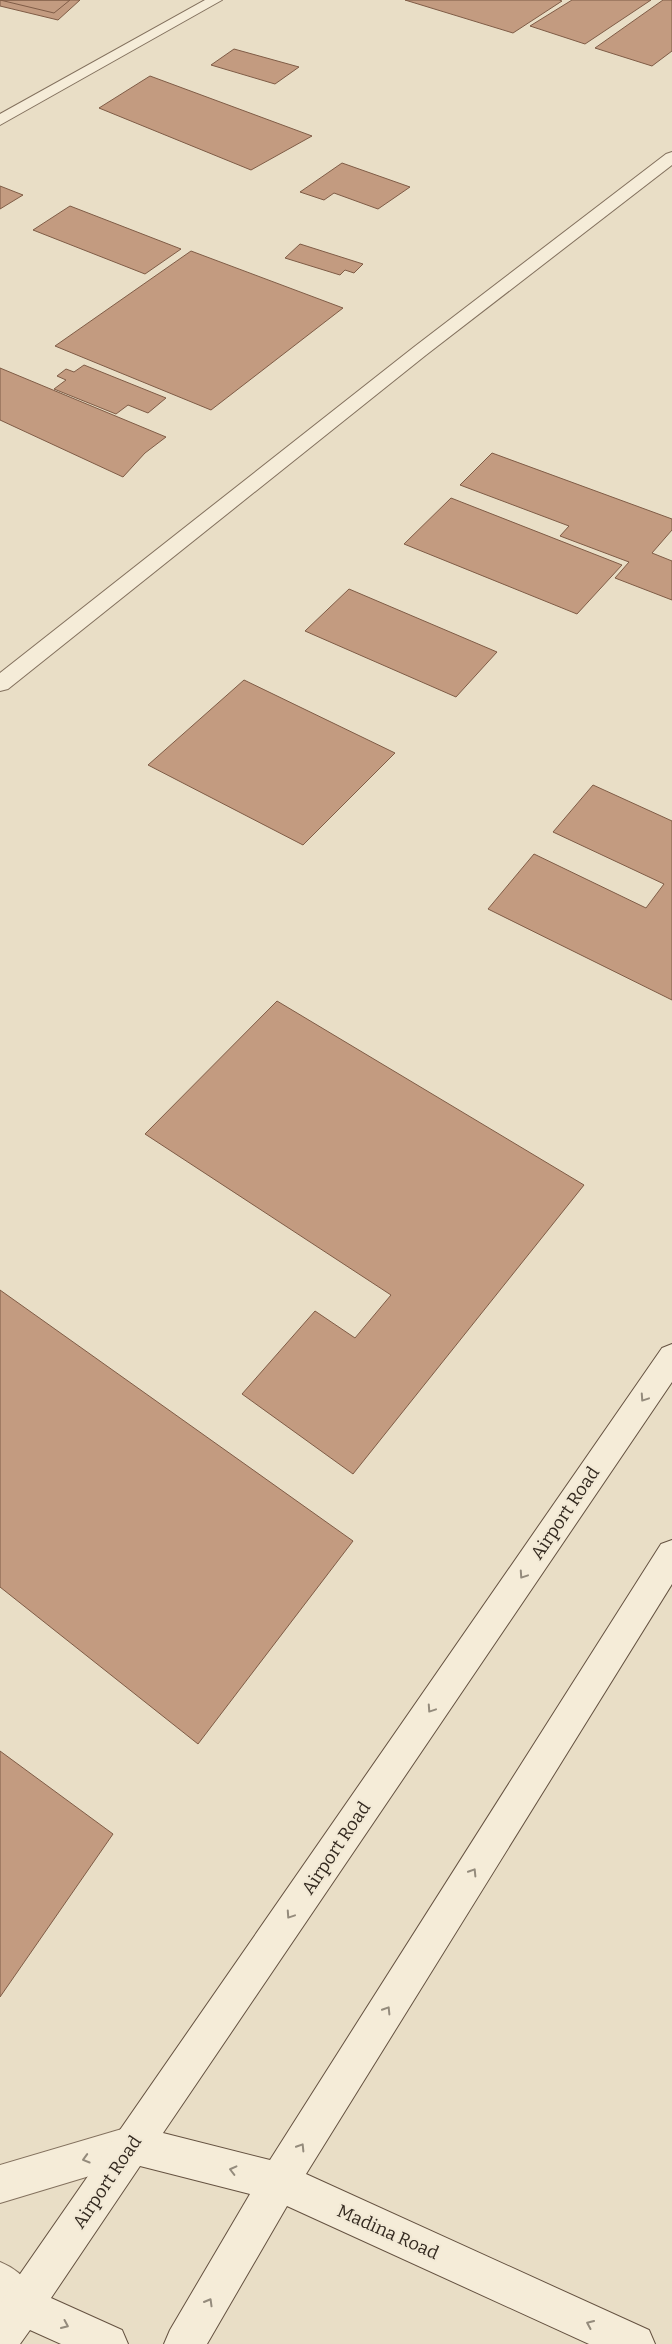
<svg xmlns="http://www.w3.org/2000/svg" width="672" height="2344" viewBox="0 0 672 2344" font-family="Bitter,serif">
	<rect width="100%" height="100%" fill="#e9dec6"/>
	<path fill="#c39b80" stroke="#7f5c46" d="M0,0H70L54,13Z
		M0,0H80L58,20L0,6Z
		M405,0H559L562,1L513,33Z
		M572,0H651L585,44L530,26Z
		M663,0H672V51L652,66L595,48Z
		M234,49L299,67L275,84L211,65Z
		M150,76L312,136L251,170L99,108Z
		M342,163L410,187L378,209L334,193L324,200L300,192Z
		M0,186L23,195L0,209Z
		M70,206L181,249L145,274L33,230Z
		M300,244L363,264L354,273L345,270L340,275L285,258Z
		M191,251L343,308L211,410L55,346Z
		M84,365L166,398L148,413L128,405L116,414L54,389L66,380L57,376L66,369L74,372Z
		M0,368L166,437L145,453L123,477L0,420Z
		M492,453L672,519V530L652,553L672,561V600L615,578L629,562L560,536L569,526L460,485Z
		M451,498L622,565L577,614L404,544Z
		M349,589L497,652L456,697L305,631Z
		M244,680L395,753L303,845L148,765Z
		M593,785L672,821V1000L488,909L534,854L646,908L664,884L553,832Z
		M277,1001L584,1185L353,1474L242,1394L315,1311L355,1338L391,1295L145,1134Z
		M0,1290L353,1541L198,1744L0,1587Z
		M0,1751L113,1834L0,1997Z"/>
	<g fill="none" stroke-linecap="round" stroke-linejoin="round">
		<defs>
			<path id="service" d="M205,0H222L0,125V114Z
				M672,152V165L426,355L8,689L0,691V673L414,347L666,154Z
				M132,2126L146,2131L151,2145L146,2159L0,2203V2165Z
				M0,2262C20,2270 34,2286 42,2306L36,2320L22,2326L8,2320L0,2312Z"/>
			<path id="secondary" d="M672,1344V1382L163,2133L270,2160L661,1544L672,1540V1584L306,2174L649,2330L655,2344H589L287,2206L207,2344H164L170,2330L250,2194L140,2166L51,2298L122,2330L128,2344H61L30,2330L20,2344H0V2303L662,1348Z"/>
		</defs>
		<use href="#service" stroke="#83715e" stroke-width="2"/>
		<use href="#secondary" stroke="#655241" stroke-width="2"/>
		<use href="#service" fill="#f5ecd8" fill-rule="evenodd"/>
		<use href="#secondary" fill="#f5ecd8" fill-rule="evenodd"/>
	</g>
	<defs><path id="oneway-chevron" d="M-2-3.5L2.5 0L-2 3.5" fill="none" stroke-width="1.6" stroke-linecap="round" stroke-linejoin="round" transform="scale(1.25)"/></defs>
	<g stroke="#948b7c">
		<use href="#oneway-chevron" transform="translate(644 1398) rotate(124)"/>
		<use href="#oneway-chevron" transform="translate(523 1575) rotate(124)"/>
		<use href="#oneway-chevron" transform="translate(431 1709) rotate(124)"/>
		<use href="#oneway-chevron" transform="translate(473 1872) rotate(-58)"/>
		<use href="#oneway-chevron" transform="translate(290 1915) rotate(124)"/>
		<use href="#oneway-chevron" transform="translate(387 2010) rotate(-58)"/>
		<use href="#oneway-chevron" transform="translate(301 2147) rotate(-58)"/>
		<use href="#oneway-chevron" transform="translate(86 2159) rotate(164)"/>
		<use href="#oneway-chevron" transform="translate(233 2170) rotate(-166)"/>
		<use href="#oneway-chevron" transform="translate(209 2302) rotate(-60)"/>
		<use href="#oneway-chevron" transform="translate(590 2324) rotate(-156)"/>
		<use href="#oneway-chevron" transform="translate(65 2325) rotate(24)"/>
	</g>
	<g text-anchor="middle" stroke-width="4.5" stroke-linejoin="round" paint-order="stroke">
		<g font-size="18" fill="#342a20" stroke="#f2e9d5">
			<text transform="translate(565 1513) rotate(-56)" y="6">Airport Road</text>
			<text transform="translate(336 1848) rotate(-56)" y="6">Airport Road</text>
			<text transform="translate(107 2182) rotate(-56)" y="6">Airport Road</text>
			<text transform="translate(388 2232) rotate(24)" y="6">Madina Road</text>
		</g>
	</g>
</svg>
